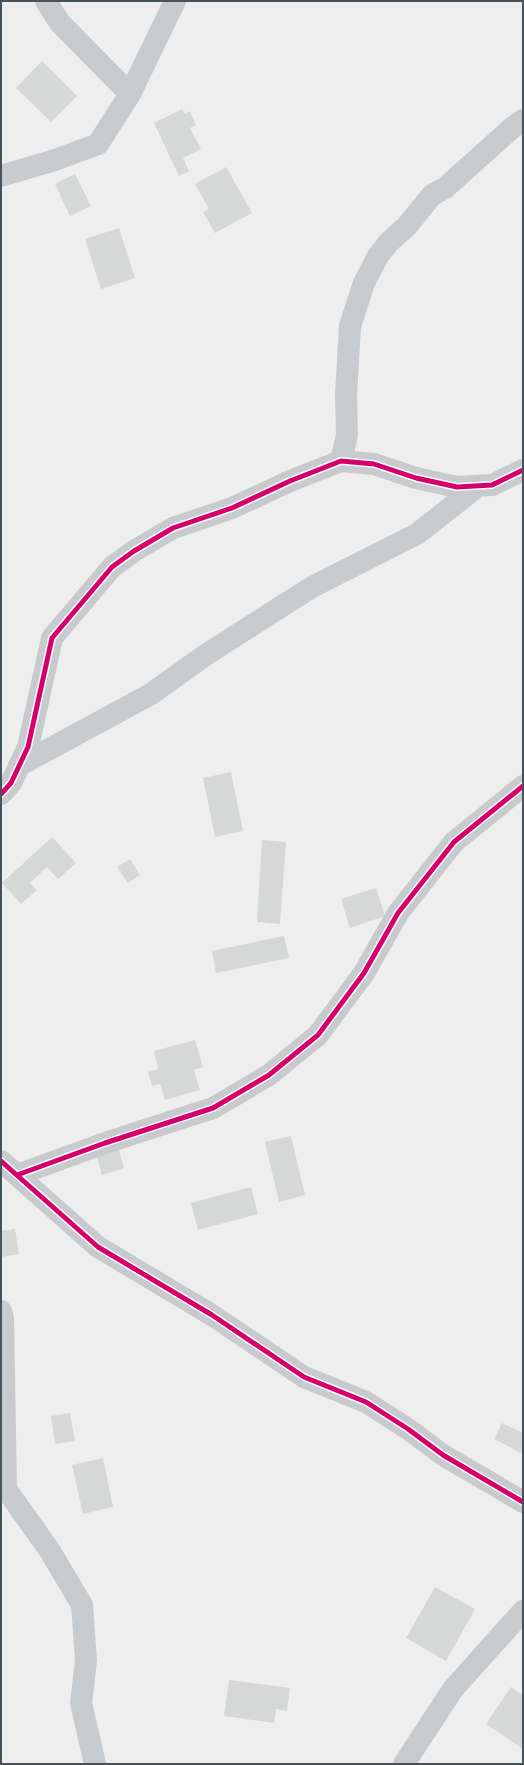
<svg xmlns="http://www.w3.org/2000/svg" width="524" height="1765" viewBox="0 0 524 1765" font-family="'Fira Sans',sans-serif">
	<rect width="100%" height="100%" fill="#efeeee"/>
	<path fill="#d6d7d7" d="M42,61L77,96L51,122L16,88Z
		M182,109L185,114L190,111L196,125L190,128L201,149L183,158L189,171L179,176L154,123Z
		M226,167L252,213L215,233L203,212L209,209L195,184Z
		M75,174L91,206L70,216L55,184Z
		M119,228L135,278L101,289L85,239Z
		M231,772L243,831L215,837L203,778Z
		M52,837L76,863L58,879L47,867L30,883L37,890L21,904L2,883Z
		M262,840L286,842L280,924L257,922Z
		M130,859L140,875L128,883L117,867Z
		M376,888L385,916L350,928L341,899Z
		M284,936L289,958L216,973L212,951Z
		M195,1040L203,1067L194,1070L200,1090L165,1100L160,1084L152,1086L148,1072L158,1069L154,1051Z
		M291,1136L305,1195L279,1202L265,1142Z
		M117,1143L124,1168L102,1175L95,1150Z
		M251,1187L258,1214L198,1230L191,1203Z
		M15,1229L19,1254L1,1257V1231Z
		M70,1413L75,1441L55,1444L51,1416Z
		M502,1423L523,1433V1454L494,1439Z
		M103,1458L113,1507L83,1514L72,1465Z
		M435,1587L475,1609L446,1661L406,1638Z
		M229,1680L290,1688L287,1711L276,1709L274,1723L224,1716Z
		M511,1687L523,1695V1749L486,1724Z"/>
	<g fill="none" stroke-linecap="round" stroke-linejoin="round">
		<path stroke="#c8cbcd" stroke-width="22" d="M46,1L60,23L130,94
			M1,176L55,160L98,144L130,94L175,1
			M341,461L347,435L346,395L350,326L364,283L378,256L389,242L407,226L432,195L445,188L512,128L523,120
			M20,765L151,694L207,654L312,587L417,534L478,486
			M1,794L11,783L28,747L52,638L112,567L134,551L173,528L232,508L290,481L341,461L374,464L416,478L457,487L492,485L523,470
			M1,1161L98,1247L212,1315L304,1377L366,1402L408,1429L443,1455L523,1502
			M17,1175L105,1143L213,1108L269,1075L318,1035L364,973L398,913L454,842L523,786
			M1,1311L3,1318L6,1489L50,1551L82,1605L86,1660L81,1703L95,1764
			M404,1764L453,1689L523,1611"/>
		<defs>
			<path id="cycleway" d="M1,794L11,783L28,747L52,638L112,567L134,551L173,528L232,508L290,481L341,461L374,464L416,478L457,487L492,485L523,470
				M1,1161L98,1247L212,1315L304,1377L366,1402L408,1429L443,1455L523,1502
				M17,1175L105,1143L213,1108L269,1075L318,1035L364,973L398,913L454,842L523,786"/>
		</defs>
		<use href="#cycleway" stroke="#fff" stroke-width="8"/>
		<use href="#cycleway" stroke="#d6006c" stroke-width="5"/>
	</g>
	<rect width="524" height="1765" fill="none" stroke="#46535a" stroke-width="4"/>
</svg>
